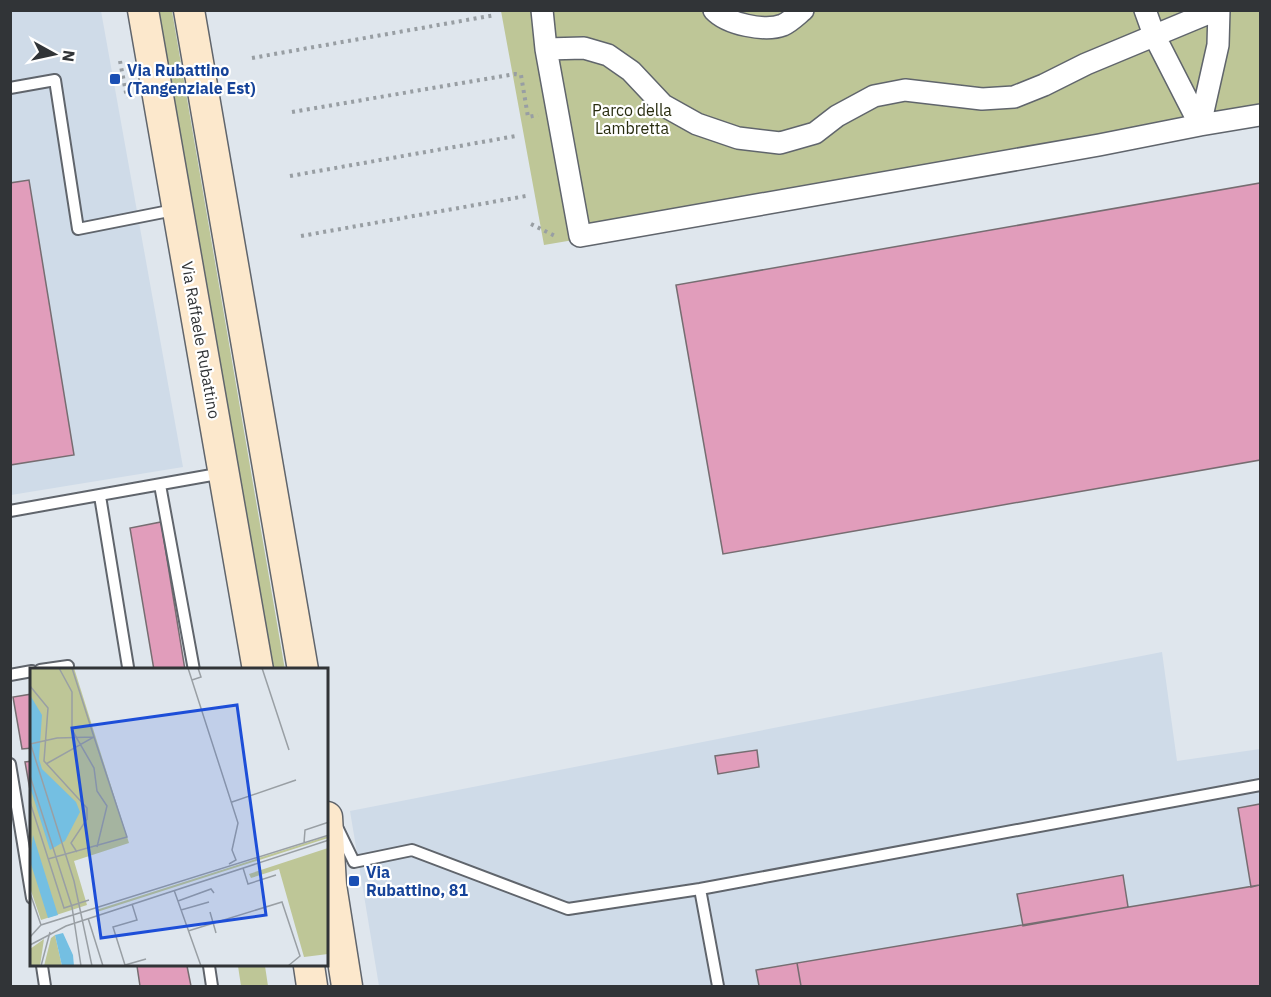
<svg xmlns="http://www.w3.org/2000/svg" width="1271" height="997" viewBox="0 0 1271 997" font-family="'IBM Plex Sans',sans-serif">
	<rect width="100%" height="100%" fill="#dfe6ed"/>
	<path fill="#cfdbe8" d="M11,11H101L183,467L11,495Z
		M1162,652L1177,761L1260,749V986H379L350,811Z"/>
	<path fill="#bec697" d="M159,11H172L285,670H273Z
		M501,11H1260V124L544,245Z
		M238,966H265L268,986H241Z"/>
	<path fill="#e19dbb" stroke="#766d71" stroke-width="1.5" d="M29,180L74,455L10,465V183Z
		M1260,183V460L723,554L676,285Z
		M161,522L185,670H154L130,528Z
		M32,694V748L22,749L13,697Z
		M757,750L759,767L718,774L715,756Z
		M32,761V801L25,762Z
		M1260,804V885L1251,887L1238,808Z
		M1123,875L1128,907L1023,926L1017,894Z
		M1260,885V986H801L797,963Z
		M797,963L801,986H759L756,970Z
		M137,966H187L191,986H140Z"/>
	<g fill="none" stroke-linecap="round" stroke-linejoin="round">
		<defs>
			<path id="lane" d="M10,88L55,80L78,229L174,210
				M160,485L194,670
				M100,496L128,667
				M10,511L223,473
				M40,670L68,666
				M10,675L32,671
				M10,764L32,898
				M338,829L354,862L412,850L568,909L700,889L1260,785
				M700,889L718,986
				M42,966L45,986
				M209,966L212,986"/>
			<path id="street" d="M542,10L546,49L580,236L1099,145L1200,125L1218,45L1219,10
				M714,10C727,24 765,32 783,25C790,22 797,15 803,10
				M1145,10L1154,35L1200,125L1260,115
				M546,49L584,48L608,55L631,71L663,105L697,124L738,138L780,143L815,133L837,116L874,96L905,90L982,99L1014,97L1044,85L1086,64L1216,10"/>
			<path id="secondary" d="M143,10L258,670
				M189,10L303,670
				M327,817L331,885L347,986
				M309,966L312,986"/>
		</defs>
		<use href="#lane" stroke="#60656c" stroke-width="14"/>
		<use href="#street" stroke="#60656c" stroke-width="24"/>
		<use href="#secondary" stroke="#60656c" stroke-width="33"/>
		<path stroke="#989ea3" stroke-width="4" stroke-dasharray="3 4.5" stroke-linecap="butt" d="M252,58L495,15
			M120,61L127,98
			M292,112L515,74L521,75L528,117L538,115
			M290,176L516,136
			M531,224L557,237
			M301,236L526,196"/>
		<use href="#lane" stroke="#fff" stroke-width="10"/>
		<use href="#street" stroke="#fff" stroke-width="21"/>
		<use href="#secondary" stroke="#fce8cc" stroke-width="30"/>
	</g>
	<g fill="#1a4fb4" stroke="#fff" stroke-width="2">
		<rect x="109" y="73" width="12" height="12" rx="3"/>
		<rect x="348" y="875" width="12" height="12" rx="3"/>
	</g>
	<g text-anchor="middle" stroke-width="4.5" stroke-linejoin="round" paint-order="stroke">
		<g font-size="16" font-weight="bold" fill="#164399" stroke="#fff" text-anchor="start">
			<text x="127" y="76">Via Rubattino<tspan x="127" dy="18">(Tangenziale Est)</tspan></text>
			<text x="366" y="878">Via<tspan x="366" dy="18">Rubattino, 81</tspan></text>
		</g>
		<g font-size="16" fill="#282c0f" stroke="#fff">
			<text x="632" y="116">Parco della<tspan x="632" dy="18">Lambretta</tspan></text>
		</g>
		<g font-size="16" fill="#313437" stroke="#fff">
			<text transform="translate(201 340) rotate(80)" y="6">Via Raffaele Rubattino</text>
		</g>
	</g>
	<g transform="translate(30 668)">
		<rect width="298" height="298" fill="#dfe6ed"/>
		<path d="M0,0H44L99,175L44,193L57,237L11,252L0,220ZM298,168V170L67,244L66,242ZM298,180V286L274,289L249,201L221,210L219,206ZM25,267L32,298H14L21,270ZM14,271L10,298H0V281Z" fill="#bec697"/>
		<path d="M0,27L12,47L9,91L12,101L46,134L50,144L35,173L20,182L0,119ZM3,167L28,247L18,250L0,193ZM33,265L43,287L44,298H32L25,267Z" fill="#74bfe2"/>
		<path fill="none" stroke="#999fa4" stroke-width="1.5" d="M29,0L42,24V62L64,100L67,123L77,138L67,179M158,0L208,155L202,182L206,192L199,196M232,0L259,82M162,12L171,9L168,0M0,18L18,40L14,93L57,140V151L41,175L47,184M0,74L44,213L62,298M0,76L27,70L64,69L97,169L18,191M16,96L64,69L42,0M0,108L42,239L51,298M0,134L34,240L59,232M202,134L266,112M274,175L275,162L299,154M213,200L218,216L246,207M144,222L171,298M0,225L11,257M148,233L181,221L184,225M102,236L107,252L83,259L95,297L116,291M151,242L179,234M180,244L186,265M58,250L73,298M158,263L252,234L270,288L258,298M0,269L11,257L299,167M0,277L36,258L299,172M11,298L20,264"/>
		<path fill="#1d4ed8" fill-opacity="0.15" stroke="#1d4ed8" stroke-width="3" d="M207,37L236,247L71,270L42,60Z"/>
		<rect width="298" height="298" fill="none" stroke="#313437" stroke-width="3"/>
	</g>
	<rect width="1271" height="997" fill="none" stroke="#313437" stroke-width="24"/>
	<g transform="translate(54 54) rotate(98)" stroke="#ffffff" stroke-width="4.5" paint-order="stroke">
	<path d="M0-4.5L10 22L0 15L-10 22Z" fill="#313437"/>
	<text y="-9" font-size="16" font-weight="bold" text-anchor="middle" fill="#313437">N</text>
	</g>
</svg>
